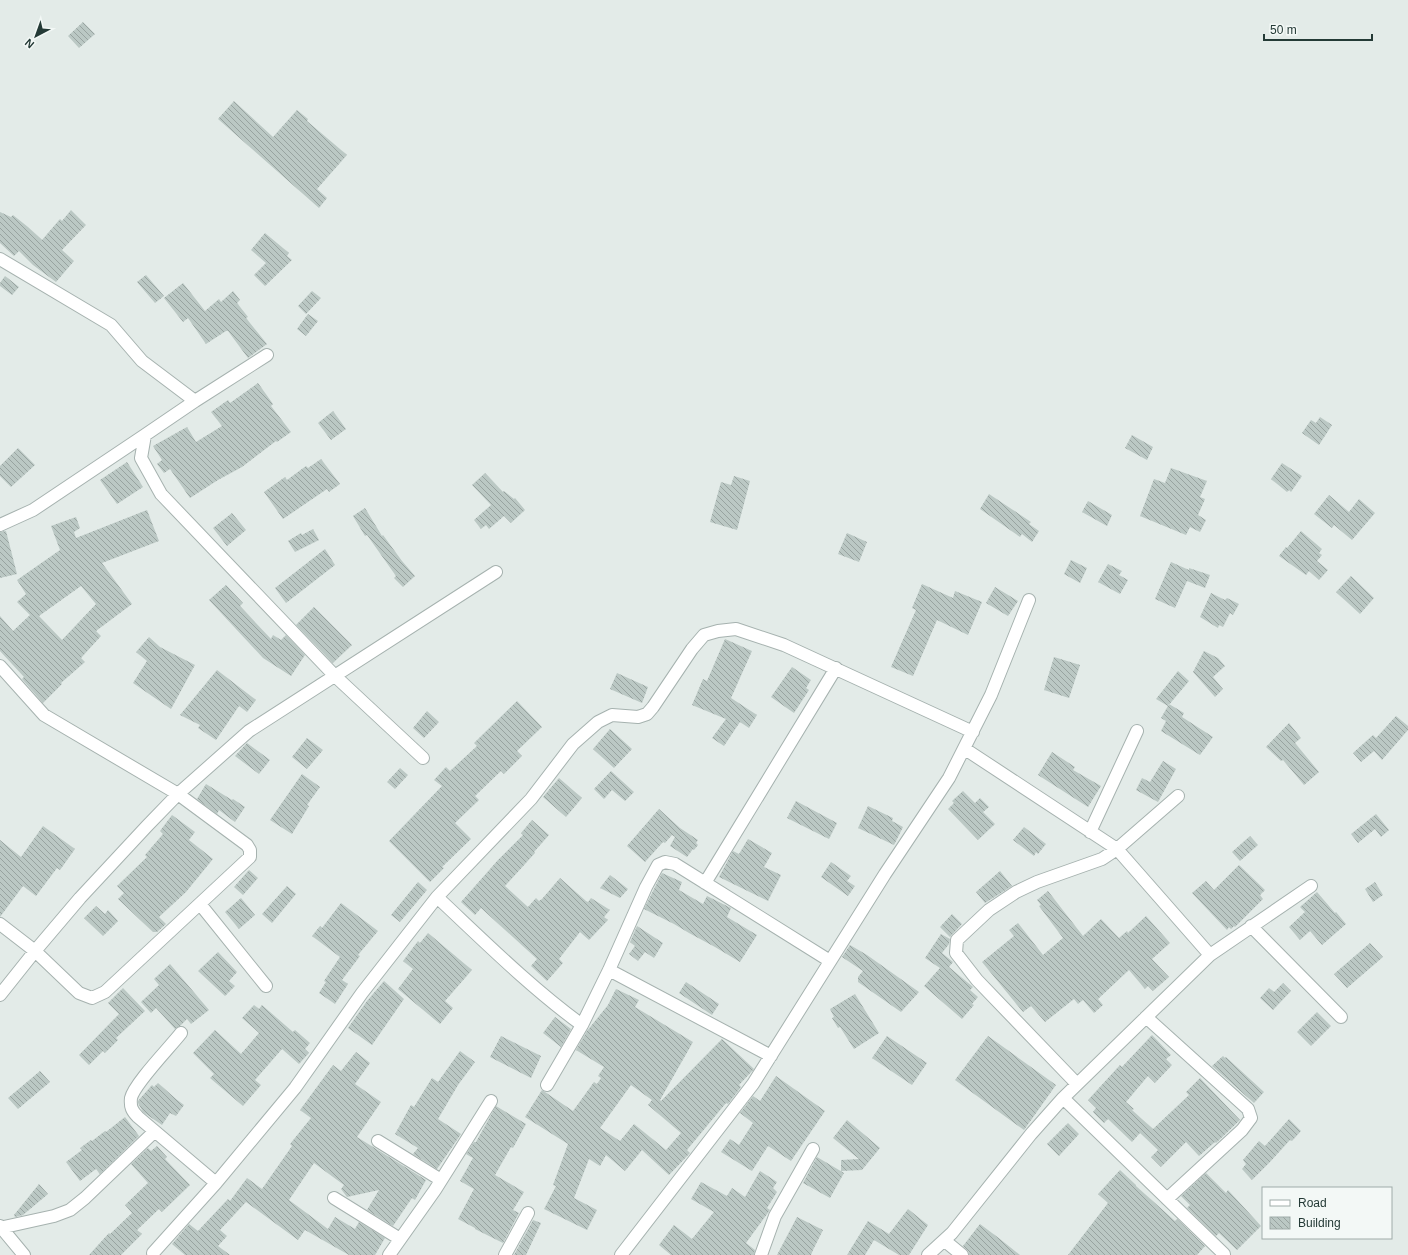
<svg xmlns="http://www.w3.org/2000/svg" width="1408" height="1255" viewBox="0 0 1408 1255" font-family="Helvetica,sans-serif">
	<defs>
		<pattern id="building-back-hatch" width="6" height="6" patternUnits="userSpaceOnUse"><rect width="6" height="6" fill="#bbc8c4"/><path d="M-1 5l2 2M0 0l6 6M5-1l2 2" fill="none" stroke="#98a3a0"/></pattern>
	</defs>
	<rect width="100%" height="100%" fill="#e3ebe8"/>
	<path fill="url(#building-back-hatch)" fill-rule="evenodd" d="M83,22L95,34L79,48L68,36Z
		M234,101L273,137L297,110L308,119L307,121L347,155L317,189L327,198L319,208L218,119Z
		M71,210L86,225L62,250L74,261L56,282L33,265L19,251L14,256L0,243V212L11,217L13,215L28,227L42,240L60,219L62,221Z
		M265,233L289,253L287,256L292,260L265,286L254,275L266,263L251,250Z
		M146,275L164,296L155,303L137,282Z
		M5,276L19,287L12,295L0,286V283Z
		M183,283L205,311L219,299L221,302L233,291L240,300L237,303L248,317L246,318L267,344L248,358L228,331H226L206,344L188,318L183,322L164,298Z
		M312,291L321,298L306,314L298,306Z
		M308,314L318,321L306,336L297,329Z
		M258,383L273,404L271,406L291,432L277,442L276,441L242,467L218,480L190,498L170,469L164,473L157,464L162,460L153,446L187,427L196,442L222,426L211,412L228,400L230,403Z
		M333,411L346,429L331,440L318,423Z
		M1320,417L1332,425L1319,445L1302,433L1311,420L1316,423Z
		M1132,435L1153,447L1147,460L1125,448Z
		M18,448L35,465L11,487L0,476V466Z
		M321,459L340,484L329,492L327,489L283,519L264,492L285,477L287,480L306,466L308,468Z
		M127,462L143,487L117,504L100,480Z
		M1282,463L1302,476L1291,492L1289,490L1287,492L1271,479Z
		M1171,468L1207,481L1200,497L1205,499L1198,515L1206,520L1200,532L1190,527L1186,535L1140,516L1154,479L1165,483Z
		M485,473L503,492L504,491L514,499L515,498L525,510L511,523L504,516L489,529L486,525L481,529L474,520L491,505L472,485Z
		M734,476L750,481L737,530L710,522L721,482L731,485Z
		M989,494L1031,522L1029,524L1039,531L1032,542L1022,534L1020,537L980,509Z
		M1329,495L1349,512L1359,499L1375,513L1352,540L1334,525L1332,528L1314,514Z
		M1088,501L1112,515L1107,526L1082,512Z
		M365,508L382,536L383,535L402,561L415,576L403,587L394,578L396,576L367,535L365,536L353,516Z
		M147,510L159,541L102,563L132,604L96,631L101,636L81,658L85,662L61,683L62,684L43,703L22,679L24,677L0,651V616L13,631L30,615L17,602L26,594L17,580L60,550L51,526L76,517L80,528L74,532L76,538ZM81,586L96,604L62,640L39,616Z
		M232,513L246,530L227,546L213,528Z
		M313,529L319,540L295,552L288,541L301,533L302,535Z
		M6,531L17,574L0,578V532Z
		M1301,531L1322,549L1319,553L1322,555L1317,561L1328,570L1319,580L1309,571L1306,575L1279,556L1286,547L1287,548Z
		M847,533L867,542L859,562L838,554Z
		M325,549L335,565L286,603L275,588Z
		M1071,560L1087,568L1080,583L1064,574Z
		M1171,562L1189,570V568L1210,575L1205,588L1187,581L1175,608L1155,599Z
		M1108,564L1122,571L1119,575L1128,580L1120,594L1098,582Z
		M1351,576L1374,598L1360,614L1336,592Z
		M922,584L953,598L955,591L982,602L968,635L937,620L913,676L891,667L916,610L912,608Z
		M226,585L243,603L240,606L271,639L273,635L281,640L286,635L305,655L291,676L263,658L209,600Z
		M995,587L1018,601L1008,616L986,603Z
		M1211,593L1225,600L1227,598L1239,604L1233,615L1230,613L1223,627L1219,625L1218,628L1200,617Z
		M314,607L352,645L333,663L296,625Z
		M149,637L160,647L195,665L171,709L133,683L147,661L136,652Z
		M725,639L752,651L731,698L757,715L749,728L740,722L724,746L712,738L726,719L692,705L703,679L707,681Z
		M1204,651L1218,658L1225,666L1213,677L1223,689L1215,697L1193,672Z
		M1054,657L1080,665L1069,698L1044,690Z
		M792,667L811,680L806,688L809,690L794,713L771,697Z
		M217,670L256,700L247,712L239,706L216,740L198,728L200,725L180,715Z
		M1178,671L1189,681L1168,706L1156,699Z
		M617,673L648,687L642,703L610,689Z
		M517,701L542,727L517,751L522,756L504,774L501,771L475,796L479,800L455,823L471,839L442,867L444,868L430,882L389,841L442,786L434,780L446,767L450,771L477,746L474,743Z
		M1169,704L1184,713L1182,717L1213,737L1200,755L1161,731L1166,721L1161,718Z
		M427,711L439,722L424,738L413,728Z
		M1396,716L1408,726V730L1382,760L1374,751L1361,762L1353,753L1373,735L1376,738Z
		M1289,723L1301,738L1295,743L1319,772L1304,785L1283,760L1281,761L1266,747Z
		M610,729L632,749L614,768L593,749Z
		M307,738L323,750L307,769L292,757Z
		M247,743L270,760L259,774L235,756Z
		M1052,752L1075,767L1073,770L1101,786L1088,807L1038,775Z
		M1163,761L1176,769L1158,802L1136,790L1142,778L1150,782Z
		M400,768L408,775L395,789L387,782Z
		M611,771L634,792L625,801L612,790L604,799L594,789Z
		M302,774L320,787L307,805L309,806L292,834L270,820Z
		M559,778L582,798L566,817L543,797Z
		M206,784L232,800L233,799L245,807L235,822L219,810L217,814L197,799Z
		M963,791L975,803L980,798L989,807L983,812L995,824L978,840L948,809L954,803L952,801Z
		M796,801L837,823L829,839L787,818Z
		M868,806L893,818L892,821L903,827L894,845L858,828Z
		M659,809L680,828L698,840L696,843L698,845L694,850L693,849L687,857L670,846L675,837L672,835L665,843L663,842L645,862L627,846Z
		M1376,814L1389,830L1381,837L1375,829L1358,843L1351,834Z
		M172,815L195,832L189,840L213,859L186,892L159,917L166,924L157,932H153L118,899L124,893L117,886L147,857L145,855L163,834L160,831Z
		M532,820L549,835L534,852L535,853L505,886L528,907L536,898L539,901L542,899L560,878L586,901L588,902L591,898L610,910L604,917L608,920L589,940L580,932L559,959L563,963L547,981L531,966L537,959L481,908L475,915L461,902L498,860L523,835L521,833Z
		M43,826L75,849L60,870L57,868L36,896L23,886L0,917V840L21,857Z
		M1024,827L1046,844L1038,854L1036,852L1034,856L1013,840Z
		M1250,836L1258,845L1240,861L1232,852Z
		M748,839L772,853L764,867L781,875L768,901L719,877L733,851L739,854Z
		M831,862L851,876L847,881L855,886L848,896L821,877Z
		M1239,865L1265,890L1260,895L1263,899L1235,927L1234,926L1231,929L1229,927L1227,930L1192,893L1206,881L1214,890Z
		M249,870L258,878L243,895L234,887Z
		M1000,871L1012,886L985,903L976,892Z
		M662,873L682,882L679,890L703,904L707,896L731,908L727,917L757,935L740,962L715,947L689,933L674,924L644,909Z
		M610,875L628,889L620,898L600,888Z
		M418,882L427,890L400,922L391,915Z
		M1375,882L1383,895L1373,902L1365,889Z
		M287,886L296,894L272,923L262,914Z
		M1048,891L1083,936L1101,919L1119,938L1127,931L1128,933L1146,916L1170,943L1152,959L1169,977L1153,991L1148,986L1145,989L1129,970L1098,999L1103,1005L1094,1013L1083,1000L1078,1004L1074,999L1045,1022L1031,1006L1023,1012L982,962L1014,936L1009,930L1018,923L1043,955L1063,938L1039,906L1041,905L1037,900Z
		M1317,892L1335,913L1336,912L1346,924L1322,945L1310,931L1300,940L1289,927L1305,912L1300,907Z
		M241,898L255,915L239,929L225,912Z
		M341,903L378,931L358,955L360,956L342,980L348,984L335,1004L319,993L326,982L324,981L340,957L312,936L320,926L322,928Z
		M96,906L105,914L108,910L118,921L103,936L84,918Z
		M952,914L962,924L950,937L940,927Z
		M637,926L663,943L654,958L645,952L638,961L629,954L635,946L630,942Z
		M428,933L472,970L445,1001L453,1008L440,1024L398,989L413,969L403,961L418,941L420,943Z
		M941,934L950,939L949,944L942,953L953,962L949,967L973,987L970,990L978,997L972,1004L974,1005L962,1019L924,986L940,968L925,958Z
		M1370,943L1383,957L1347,988L1334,974Z
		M850,945L867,955L919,992L901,1012L858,982V977L863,971L842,957Z
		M218,952L237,972L229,981L235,986L225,996L198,971Z
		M170,964L209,1010L191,1024L187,1019L180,1026L175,1029L156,1008L151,1013L141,1002L159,985L154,979Z
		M384,981L404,999L372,1045L348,1028L367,1001Z
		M686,982L719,1004L712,1015L679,993Z
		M1283,983L1291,991L1273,1010L1260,998L1269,988L1274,992Z
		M123,988L145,1011L116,1038L118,1040L105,1053L103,1051L89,1065L79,1055L119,1014L108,1003Z
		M616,989L639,1000L635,1007L693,1042L660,1100L661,1101L722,1039L754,1069L739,1085L741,1087L728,1104L726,1103L687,1150L690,1153L669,1175L642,1150L625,1171L606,1155L600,1166L589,1159L574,1198L597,1210L587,1230L544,1209L556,1186L553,1185L568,1144L525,1117L542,1090L573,1111L594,1082L597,1084L601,1078L598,1076L604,1067L576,1050L587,1031L608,1005ZM631,1085L652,1100L648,1105L681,1133L666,1150L634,1124L620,1141L600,1128Z
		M855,994L879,1033L854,1049L840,1027L838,1028L832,1018L834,1017L830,1009Z
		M254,1005L259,1009L262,1005L293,1032L295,1030L310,1043L305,1049L309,1053L299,1064L282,1049L255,1080L261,1085L243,1106L210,1078L214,1074L193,1053L215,1030L241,1054L259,1033L242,1018Z
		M1317,1012L1331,1026L1311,1046L1297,1032Z
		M555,1017L571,1029L561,1047L543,1033Z
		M1152,1035L1171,1055L1166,1059L1172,1065L1155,1083L1148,1076L1126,1102L1134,1109L1132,1110L1153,1129L1189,1095L1186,1092L1200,1078L1240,1120L1216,1143L1215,1142L1199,1156L1186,1142L1161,1167L1151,1157L1158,1150L1140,1133L1132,1142L1108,1119L1104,1123L1093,1112L1096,1108L1088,1100L1120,1065L1122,1067Z
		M501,1036L541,1056L531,1078L490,1057Z
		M887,1036L927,1063L912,1085L872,1058Z
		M988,1036L1056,1085L1024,1130L955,1080Z
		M460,1051L475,1062L458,1085L438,1119L461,1134L437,1169L413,1154L418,1148L395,1134L411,1105L414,1107L432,1078L438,1082Z
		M356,1052L370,1063L355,1084L381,1102L357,1137L426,1180L415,1200L412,1198L393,1226L367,1210L379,1190L347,1197L341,1189L344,1185L314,1163L289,1200L328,1229L335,1217L355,1229L359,1222L385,1238L375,1255H349L305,1230L298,1240L246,1202L220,1230L227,1236L218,1246L230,1255H185L172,1244L189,1224L198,1231L228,1199L230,1201L247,1178L262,1189L292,1146L290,1144L311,1118L300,1110L333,1065L341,1071Z
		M1223,1056L1225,1058L1226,1057L1264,1092L1254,1103L1212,1066Z
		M40,1071L50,1082L18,1109L8,1098Z
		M776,1076L825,1111L791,1161L768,1146L752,1171L721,1152L730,1139L739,1145L753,1123L740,1113L753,1096L760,1101Z
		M158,1083L176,1099L184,1105L176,1116L170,1113L162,1125L143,1112L138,1103V1101L152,1085L154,1087Z
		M496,1106L526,1124L513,1148L511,1147L495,1175L524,1192L513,1210L519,1213L503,1243L475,1229V1228L458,1219L474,1189L460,1181L473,1158L466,1154L474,1142H476Z
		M125,1117L139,1136L100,1174L96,1169L80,1181L66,1162L82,1150L80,1148L91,1140L92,1141L105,1131L106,1132Z
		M1289,1119L1301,1131L1292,1141L1290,1140L1270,1162L1252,1180L1242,1169L1246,1164L1243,1160L1259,1141L1265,1146Z
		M847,1120L880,1148L862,1170L841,1171V1160L859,1159L833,1138Z
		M1068,1123L1079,1134L1059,1156L1047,1144Z
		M157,1146L167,1157L165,1159L190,1185L162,1212L159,1209L137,1230L142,1234L121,1255H89L109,1233L110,1234L132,1213L125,1205L148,1183L131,1164L148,1148L151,1151Z
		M817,1157L844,1173L830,1198L803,1183Z
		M1120,1170L1136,1185V1186L1175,1221L1177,1219L1205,1246L1197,1255H1068L1108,1203L1098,1194Z
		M760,1171L777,1182L773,1188L777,1192L767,1208L770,1210L746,1243L755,1250L754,1255H671L659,1245L674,1225L692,1239L714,1212L691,1199L701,1182L727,1196L732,1188L745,1197Z
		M1206,1173L1226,1193L1228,1190L1261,1226L1237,1250L1219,1233L1216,1236L1187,1208L1190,1205L1181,1196Z
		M39,1184L48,1194L23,1215L15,1217L14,1215Z
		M908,1209L928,1225L909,1255H899L874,1240L865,1255H847L868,1221L889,1234Z
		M797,1217L823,1230L813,1250L811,1255H777Z
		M533,1220L541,1223L526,1255H514Z
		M980,1224L1000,1239L1020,1255H969V1252L963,1246Z"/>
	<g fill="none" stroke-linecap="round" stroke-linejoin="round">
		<defs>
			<path id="minor" d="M0,259L111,325L142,361L195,401L145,435L141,458L161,494L335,676L423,758
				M195,401L267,355
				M0,525L33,510L145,435
				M0,666L44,715L178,794L247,845L250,850V857L105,992L92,998L79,993L35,951L0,924
				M965,749L1117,849L1210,955
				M1090,832L1137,731
				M705,883L836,668
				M437,897C484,941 530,987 582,1025
				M200,904L266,986
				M1251,926L1341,1017
				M609,970L771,1056
				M0,995L35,951L80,898L147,826L178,794L249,731L496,572
				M1146,1017L1248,1109L1251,1118L1242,1130L1167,1199
				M181,1033C171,1046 134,1084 131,1098C130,1107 132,1111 138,1117L216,1183
				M1077,1084L977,980L956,953L957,940L989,910L1016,892L1037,882L1102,859L1117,849L1178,796
				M547,1085L582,1025L609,970L646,887L658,865L665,862L675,864L830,961
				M1063,1098L1224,1254
				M378,1141L441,1180
				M334,1198L400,1239
				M0,1226L24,1255
				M0,1228L54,1216L70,1210L85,1198L154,1132
				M945,1241L962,1255
				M153,1253L216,1183L295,1088L362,993L437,897L531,799L573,744L598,722L612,715L638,717L647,714L653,707L692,649L704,635L718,631L736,629L784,645L973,732
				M389,1255L435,1190L491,1101
				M505,1255L528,1213
				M621,1255L753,1084L885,874L949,778L991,695L1029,600
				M761,1255L775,1216L813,1149
				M928,1255L952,1233L1031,1134L1063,1098L1210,955L1311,886"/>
		</defs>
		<use href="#minor" stroke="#a6b2af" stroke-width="14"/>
		<use href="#minor" stroke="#fff" stroke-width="12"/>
	</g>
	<rect x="1262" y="1187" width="130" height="52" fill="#f3f8f6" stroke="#a0aca9"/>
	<rect x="1270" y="1200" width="20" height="6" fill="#ffffff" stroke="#a0aca9"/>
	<text x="1298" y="1207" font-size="12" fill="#243a36">Road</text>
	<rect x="1270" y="1217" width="20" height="12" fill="url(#building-back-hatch)" stroke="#a0aca9"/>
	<text x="1298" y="1227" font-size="12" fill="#243a36">Building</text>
	<g transform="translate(36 36) rotate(221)" stroke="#f3f8f6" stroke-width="3" paint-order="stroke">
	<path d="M0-3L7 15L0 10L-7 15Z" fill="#243a36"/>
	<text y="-6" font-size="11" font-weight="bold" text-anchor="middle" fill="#243a36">N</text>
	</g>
	<path d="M1264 34v6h108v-6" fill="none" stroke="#243a36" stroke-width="2"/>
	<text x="1270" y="34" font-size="12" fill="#243a36" stroke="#f3f8f6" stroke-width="3" paint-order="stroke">50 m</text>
</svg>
